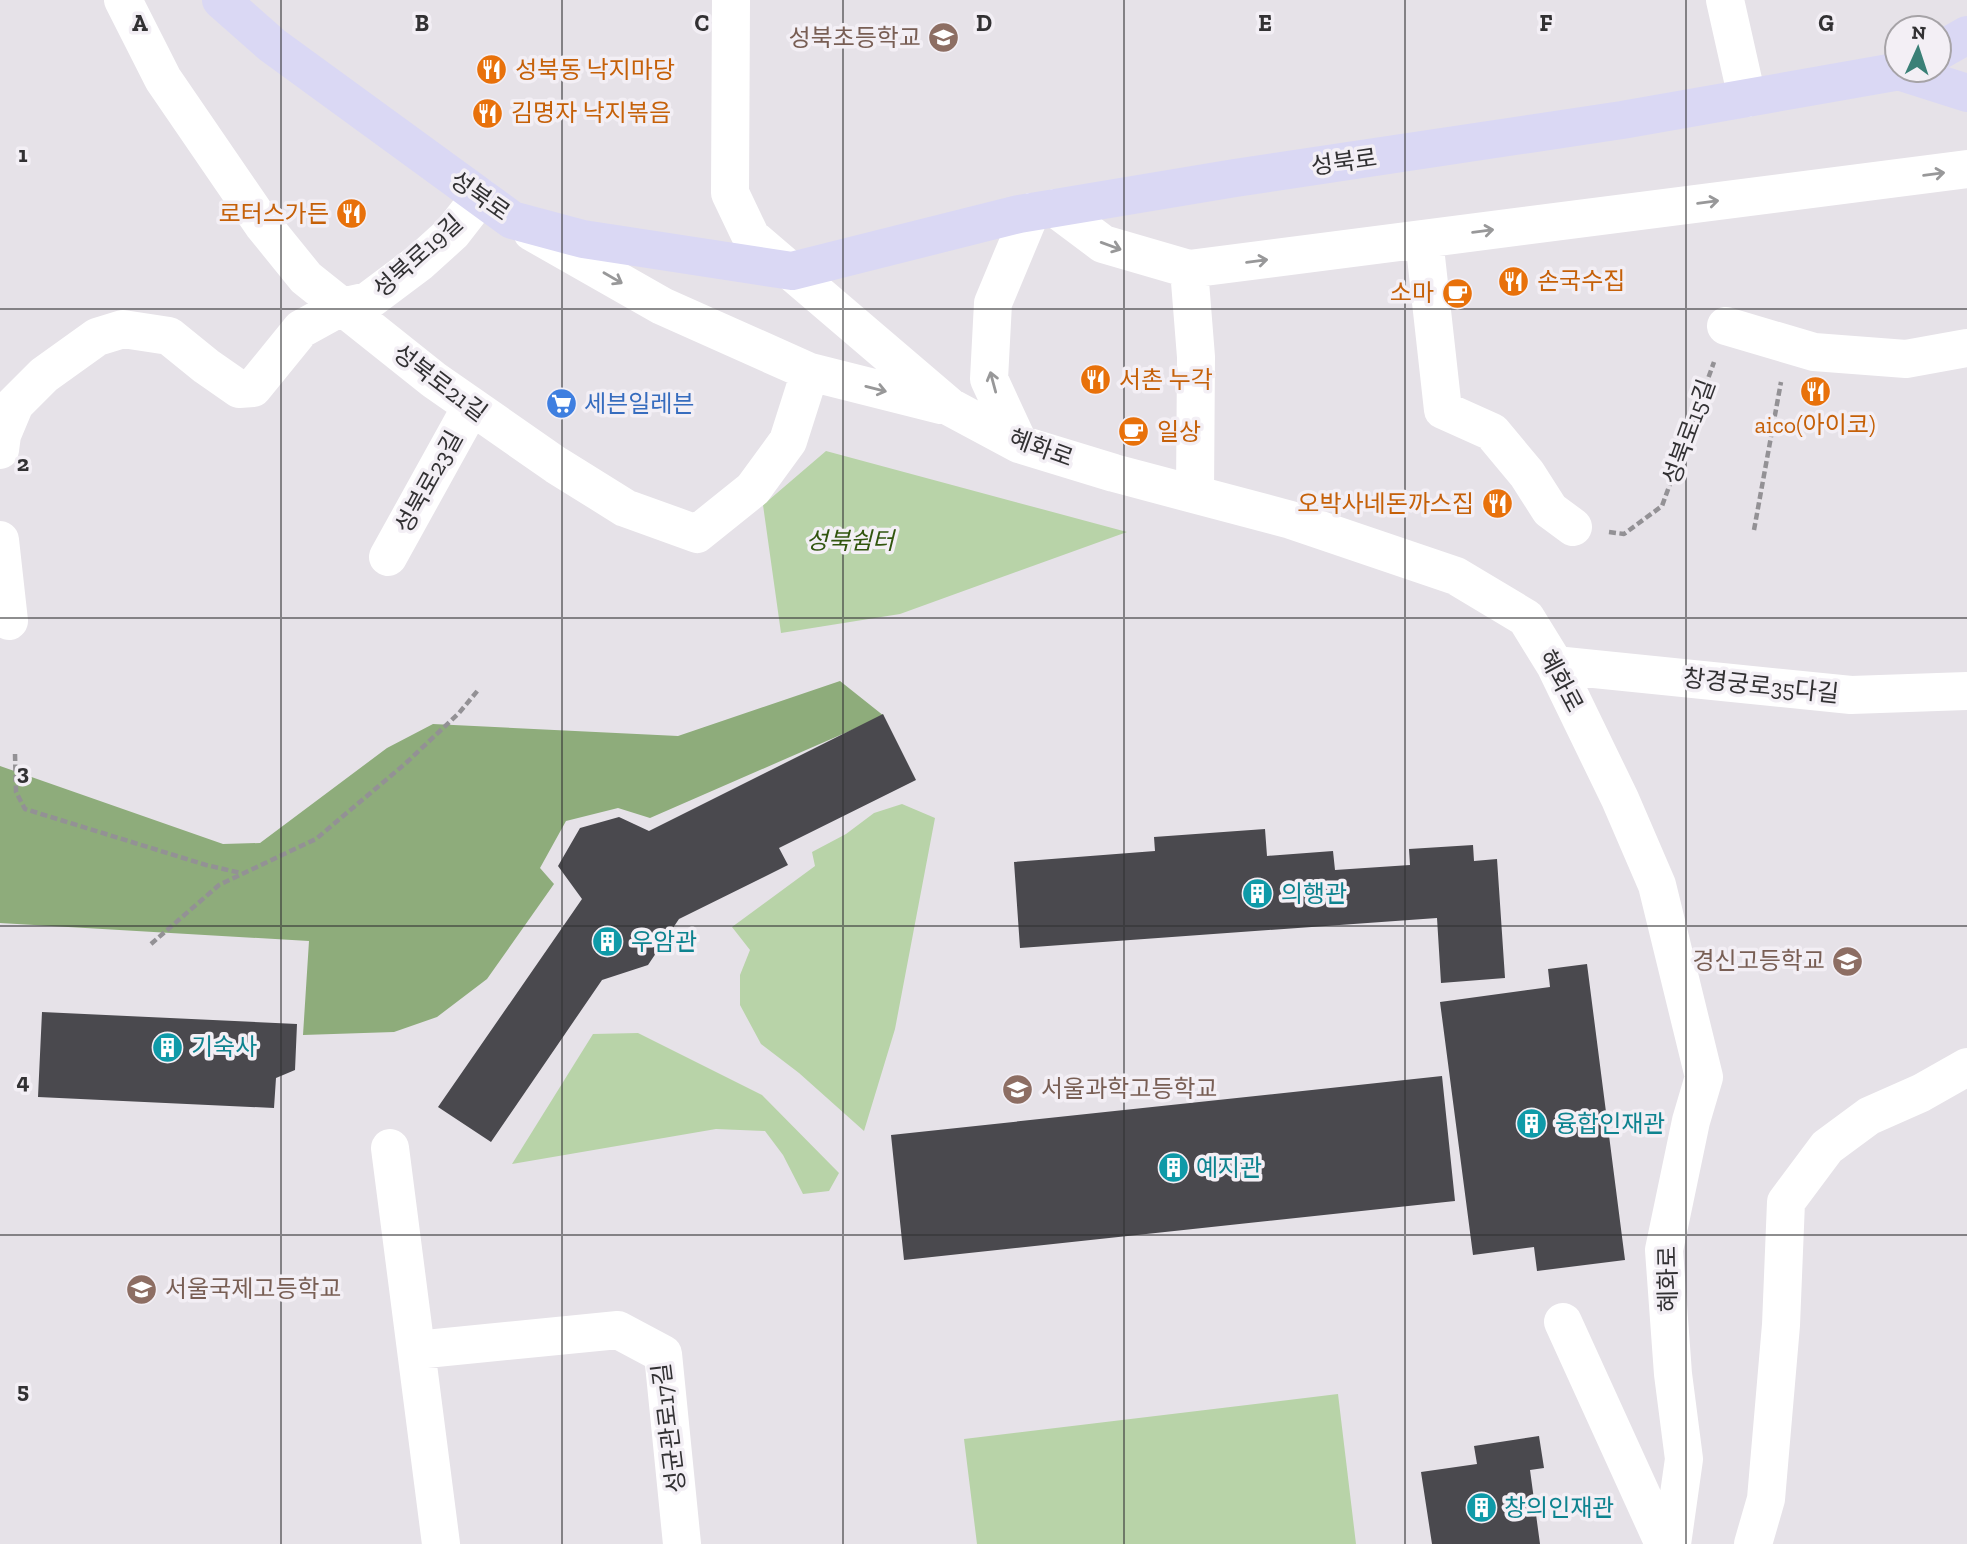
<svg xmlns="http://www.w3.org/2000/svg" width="1967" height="1544" viewBox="0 0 1967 1544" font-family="'Zilla Slab','Noto Sans KR',serif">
	<rect width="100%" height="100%" fill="#e6e2e8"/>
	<path fill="#b8d3a8" d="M826,451L1127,532L900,614L781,633L763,505Z
		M902,804L935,818L895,1029L864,1131L799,1073L761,1044L740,1005V975L750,950L732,927L815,866L812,852L846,834L874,813Z
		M638,1033L762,1095L839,1173L829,1191L803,1194L783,1155L765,1131L716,1129L512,1164L593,1034Z
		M1338,1394L1356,1544H977L964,1439Z"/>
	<path fill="#8eac7b" d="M840,681L884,716L650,818L618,808L566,821L540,868L554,884L487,979L437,1017L394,1032L303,1035L309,941L0,923V766L223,844L260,843L387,748L433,724L678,736Z"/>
	<path fill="#4a494e" d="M883,714L916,780L779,848L788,865L679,919L648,965L602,980L491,1142L438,1107L582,899L558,866L580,828L619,817L649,831Z
		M1265,829L1267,856L1333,851L1335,870L1410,865L1409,849L1473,845L1474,861L1497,859L1505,978L1441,983L1437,918L1020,948L1014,862L1155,851L1154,837Z
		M1587,964L1625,1260L1537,1271L1534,1247L1473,1255L1440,1002L1550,987L1548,969Z
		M42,1012L297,1024L295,1070L276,1078L274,1108L38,1097Z
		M1442,1076L1455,1201L904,1260L891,1135Z
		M1539,1436L1544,1468L1530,1470L1540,1544H1432L1421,1472L1477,1464L1474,1446Z"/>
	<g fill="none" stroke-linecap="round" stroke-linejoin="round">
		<path stroke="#939195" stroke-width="4.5" stroke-dasharray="7 3.5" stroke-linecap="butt" d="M1754,530L1781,382
			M1609,532L1624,534L1662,506L1714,362
			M15,754L16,792L25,809L206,865L241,873
			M151,944L219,885L316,839L406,763L459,713L479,689"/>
		<path stroke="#fff" stroke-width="38" d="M123,0L163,79L263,225L306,278L434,380L556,465L625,508L697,534L753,489L788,441L810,372
			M731,0L730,193L751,237L950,407L1019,444L1114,473L1291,520L1456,576L1526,618L1555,665L1620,799L1657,885L1704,1077L1691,1121L1664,1250L1673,1374L1684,1459L1672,1544
			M1725,0L1747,98
			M1055,208L1103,244L1189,269L1967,169
			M532,232L662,306L810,372L941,405
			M1424,239L1443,410L1492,432L1527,474L1550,510L1573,527
			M1189,269L1196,357L1195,493
			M1726,326L1814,352L1906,359L1967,348
			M1019,444L989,379L993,303L1031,212
			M0,450L2,435L15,404L44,375L97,337L123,329L169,336L206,366L239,389L253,388L301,329L341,307L368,301L420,262L452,233L480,197
			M0,540L9,621
			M388,557L471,407
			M1555,665L1851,695L1967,691
			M390,1148L441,1544
			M1563,1322L1664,1544
			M416,1350L618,1330L663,1354L682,1544
			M1753,1544L1766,1499L1781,1325L1786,1202L1827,1147L1869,1116L1921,1093L1967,1067"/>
		<path stroke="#dad8f4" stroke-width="38" d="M221,0L272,45L512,220L583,239L792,271L1019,214L1235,178L1622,120L1906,70
			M1939,51L1967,35
			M1901,72L1967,93"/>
	</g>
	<defs><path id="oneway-shaft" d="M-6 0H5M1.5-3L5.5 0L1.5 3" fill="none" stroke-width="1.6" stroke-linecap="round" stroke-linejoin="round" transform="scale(1.75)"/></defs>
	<g stroke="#989899">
		<use href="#oneway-shaft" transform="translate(1934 174) rotate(-7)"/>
		<use href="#oneway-shaft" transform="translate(1708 202) rotate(-7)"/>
		<use href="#oneway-shaft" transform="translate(1483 231) rotate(-7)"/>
		<use href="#oneway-shaft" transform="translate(1111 246) rotate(20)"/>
		<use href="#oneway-shaft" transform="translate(1257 261) rotate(-7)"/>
		<use href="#oneway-shaft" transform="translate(613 278) rotate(30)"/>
		<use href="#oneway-shaft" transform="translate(993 382) rotate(-105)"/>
		<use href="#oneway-shaft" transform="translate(876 389) rotate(14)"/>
	</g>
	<path fill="none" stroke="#323133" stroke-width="2" stroke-opacity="0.55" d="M281,0V1544M562,0V1544M843,0V1544M1124,0V1544M1405,0V1544M1686,0V1544M0,309H1967M0,618H1967M0,926H1967M0,1235H1967"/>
	<defs>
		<symbol id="school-disc" viewBox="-11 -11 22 22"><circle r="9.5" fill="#8d6e63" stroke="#f3eff5"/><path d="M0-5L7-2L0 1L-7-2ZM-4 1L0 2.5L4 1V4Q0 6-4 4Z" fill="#fff"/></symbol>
		<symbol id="restaurant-disc" viewBox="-11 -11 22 22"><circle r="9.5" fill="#e8710a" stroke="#f3eff5"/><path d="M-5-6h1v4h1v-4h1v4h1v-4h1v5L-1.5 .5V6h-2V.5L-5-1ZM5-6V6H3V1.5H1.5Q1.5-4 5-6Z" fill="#fff"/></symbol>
		<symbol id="cafe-disc" viewBox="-11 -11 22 22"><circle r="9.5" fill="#e8710a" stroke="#f3eff5"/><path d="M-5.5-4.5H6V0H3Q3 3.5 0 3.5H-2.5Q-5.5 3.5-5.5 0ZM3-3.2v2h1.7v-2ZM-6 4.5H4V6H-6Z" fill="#fff"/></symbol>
		<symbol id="supermarket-disc" viewBox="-11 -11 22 22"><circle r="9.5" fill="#3f7fe0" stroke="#f3eff5"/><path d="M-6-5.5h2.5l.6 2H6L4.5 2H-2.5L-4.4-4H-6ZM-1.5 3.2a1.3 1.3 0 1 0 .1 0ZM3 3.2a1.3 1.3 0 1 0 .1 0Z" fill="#fff"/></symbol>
		<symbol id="building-disc" viewBox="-11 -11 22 22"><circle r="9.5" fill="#0f9aa8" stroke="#f3eff5"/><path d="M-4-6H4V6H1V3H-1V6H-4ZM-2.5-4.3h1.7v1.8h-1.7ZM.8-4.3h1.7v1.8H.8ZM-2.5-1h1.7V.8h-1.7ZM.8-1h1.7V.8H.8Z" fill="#fff"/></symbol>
	</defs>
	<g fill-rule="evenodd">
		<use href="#school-disc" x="926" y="20" width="35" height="35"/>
		<use href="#restaurant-disc" x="474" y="52" width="35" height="35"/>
		<use href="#restaurant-disc" x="470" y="96" width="35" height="35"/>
		<use href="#restaurant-disc" x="334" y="196" width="35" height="35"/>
		<use href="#restaurant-disc" x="1496" y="264" width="35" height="35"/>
		<use href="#cafe-disc" x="1440" y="276" width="35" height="35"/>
		<use href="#restaurant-disc" x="1078" y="362" width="35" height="35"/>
		<use href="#restaurant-disc" x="1798" y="374" width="35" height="35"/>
		<use href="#supermarket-disc" x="544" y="386" width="35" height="35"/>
		<use href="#cafe-disc" x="1116" y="414" width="35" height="35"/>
		<use href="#restaurant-disc" x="1480" y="486" width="35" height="35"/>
		<use href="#building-disc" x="1240" y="876" width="35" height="35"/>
		<use href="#building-disc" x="590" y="924" width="35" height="35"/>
		<use href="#school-disc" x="1830" y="944" width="35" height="35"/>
		<use href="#building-disc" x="150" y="1030" width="35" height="35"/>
		<use href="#school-disc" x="1000" y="1072" width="35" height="35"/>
		<use href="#building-disc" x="1514" y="1106" width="35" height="35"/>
		<use href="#building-disc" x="1156" y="1150" width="35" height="35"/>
		<use href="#school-disc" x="124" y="1272" width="35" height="35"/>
		<use href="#building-disc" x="1464" y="1490" width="35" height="35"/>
	</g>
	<g text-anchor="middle" stroke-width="7" stroke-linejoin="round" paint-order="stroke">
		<g font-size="24" fill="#785e54" stroke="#f3eff5" text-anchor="end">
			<text x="921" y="46">성북초등학교</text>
			<text x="1825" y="969">경신고등학교</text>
			<text x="1041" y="1097" text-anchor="start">서울과학고등학교</text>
			<text x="165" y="1297" text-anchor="start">서울국제고등학교</text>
		</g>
		<g font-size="24" fill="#c56008" stroke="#f3eff5" text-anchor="start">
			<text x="515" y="78">성북동 낙지마당</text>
			<text x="511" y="121">김명자 낙지볶음</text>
			<text x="329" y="222" text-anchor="end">로터스가든</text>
			<text x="1537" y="289">손국수집</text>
			<text x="1434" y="301" text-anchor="end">소마</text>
			<text x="1119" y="388">서촌 누각</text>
			<text x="1815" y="433" text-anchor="middle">aico(아이코)</text>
			<text x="1157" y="440">일상</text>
			<text x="1474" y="512" text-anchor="end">오박사네돈까스집</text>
		</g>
		<g font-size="24" fill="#323133" stroke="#f3eff5">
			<text transform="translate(1344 162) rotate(-8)" y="8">성북로</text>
			<text transform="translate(480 196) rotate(35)" y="8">성북로</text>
			<text transform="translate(418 256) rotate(-42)" y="8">성북로19길</text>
			<text transform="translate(440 383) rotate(37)" y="8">성북로21길</text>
			<text transform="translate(1689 432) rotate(-70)" y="8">성북로15길</text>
			<text transform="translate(1041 448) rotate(20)" y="8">혜화로</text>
			<text transform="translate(429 482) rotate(-61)" y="8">성북로23길</text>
			<text transform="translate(1561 681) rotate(62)" y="8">혜화로</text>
			<text transform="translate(1761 686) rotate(6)" y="8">창경궁로35다길</text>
			<text transform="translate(1668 1279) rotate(-91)" y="8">혜화로</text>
			<text transform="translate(669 1428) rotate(-97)" y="8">성균관로17길</text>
		</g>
		<g font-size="24" fill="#366cbe" stroke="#f3eff5" text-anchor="start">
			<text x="584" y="412">세븐일레븐</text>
		</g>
		<g font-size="24" font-style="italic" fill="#31550e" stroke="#f3eff5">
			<text x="850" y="549">성북쉼터</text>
		</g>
		<g font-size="24" fill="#0d838f" stroke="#f3eff5" text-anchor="start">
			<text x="1281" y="902">의행관</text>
			<text x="631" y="950">우암관</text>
			<text x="191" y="1055">기숙사</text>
			<text x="1555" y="1132">융합인재관</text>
			<text x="1196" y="1176">예지관</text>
			<text x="1504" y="1516">창의인재관</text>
		</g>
	</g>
	<g font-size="23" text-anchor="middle" font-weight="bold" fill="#323133" stroke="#f3eff5" stroke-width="7" stroke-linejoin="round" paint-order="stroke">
		<text x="140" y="31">A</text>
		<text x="422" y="31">B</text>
		<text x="702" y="31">C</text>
		<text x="984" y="31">D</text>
		<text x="1265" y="31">E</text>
		<text x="1546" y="31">F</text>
		<text x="1826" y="31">G</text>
		<text x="23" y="162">1</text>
		<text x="23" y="471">2</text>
		<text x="23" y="780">3</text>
		<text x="23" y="1089">4</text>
		<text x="23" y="1398">5</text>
	</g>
	<g transform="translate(1918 49) rotate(3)"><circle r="33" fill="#f3eff5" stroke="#a6a3a7" stroke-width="2"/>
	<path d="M0-5L12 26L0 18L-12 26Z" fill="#3a8077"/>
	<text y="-10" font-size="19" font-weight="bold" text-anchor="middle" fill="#323133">N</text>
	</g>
</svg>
